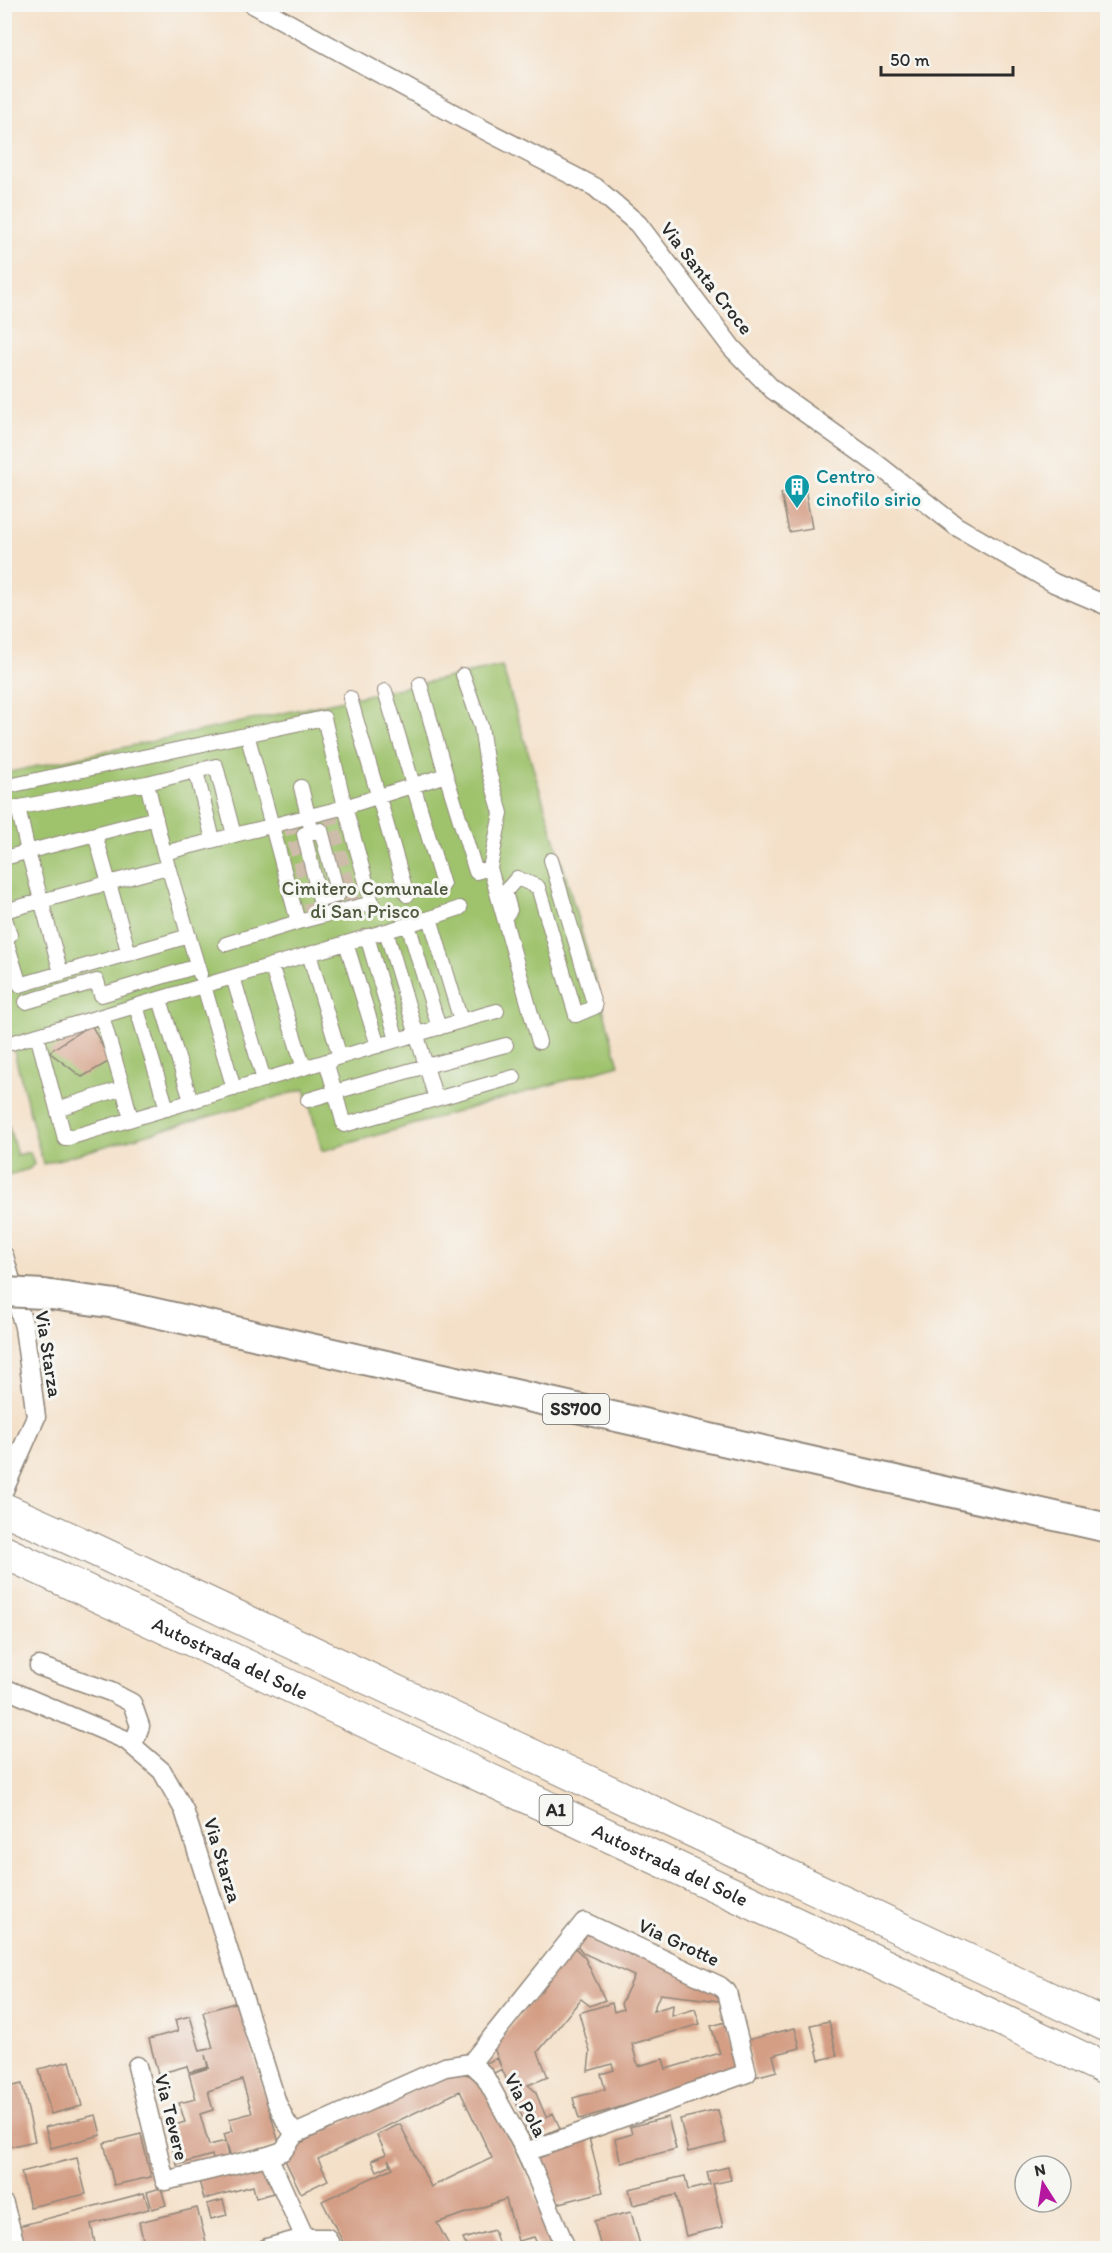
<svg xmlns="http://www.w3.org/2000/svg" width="1112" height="2253" viewBox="0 0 1112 2253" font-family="Itim,sans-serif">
	<rect width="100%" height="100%" fill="#f6f6f2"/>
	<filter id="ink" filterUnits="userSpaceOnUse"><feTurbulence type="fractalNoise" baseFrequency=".0167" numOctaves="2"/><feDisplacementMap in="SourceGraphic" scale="12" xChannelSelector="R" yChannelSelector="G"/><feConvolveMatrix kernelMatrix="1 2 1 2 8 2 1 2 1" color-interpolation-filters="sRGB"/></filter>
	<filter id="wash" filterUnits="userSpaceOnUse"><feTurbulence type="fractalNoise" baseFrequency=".008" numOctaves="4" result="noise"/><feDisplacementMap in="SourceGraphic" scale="24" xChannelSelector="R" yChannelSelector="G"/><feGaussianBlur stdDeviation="1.35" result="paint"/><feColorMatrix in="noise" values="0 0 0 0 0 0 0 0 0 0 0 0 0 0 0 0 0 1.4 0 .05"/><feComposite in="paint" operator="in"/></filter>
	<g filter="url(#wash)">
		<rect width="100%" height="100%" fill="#f4e0c8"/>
		<path fill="#9fc36d" stroke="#65774c" stroke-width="1.5" d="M502,666L560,856L619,1065L322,1151L305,1089L43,1164L5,1017V773Z
			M4,1110L17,1155L30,1152L34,1164L29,1169L5,1176Z"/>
		<g id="blocks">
			<path fill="#d49e85" d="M805,488L812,528L789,532L781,493Z
				M91,1024L110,1061L82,1077L49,1052Z
				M586,1929L725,1991L720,2001L660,1994L653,2011L673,2005L672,2016L695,2009L700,2024L632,2044L638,2066L663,2059L666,2069L720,2053L711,2026L726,2022L741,2072L579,2119L573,2098L605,2089L601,2074L614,2070L612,2064L588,2071L590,2052L579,2013L612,2003L614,2012L623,2009L621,2004L634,1976L583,1953L576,1944Z
				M574,1947L585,1958L605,2000L590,2006L581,1999L538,2052L548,2077L528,2085L535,2091L546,2117L553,2113L560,2128L532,2140L502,2069L490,2075L484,2064L497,2058L502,2069L494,2048Z
				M238,2002L279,2143L231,2157L224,2134L233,2131L229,2119L252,2113L242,2080L208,2091L213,2110L200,2114L209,2145L226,2141L229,2156L213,2160L212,2155L177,2165L170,2140L176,2139L172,2126L185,2122L179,2103L196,2099L189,2074L209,2068L205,2055L208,2067L189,2072L187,2066L158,2074L149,2039L178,2031L175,2020L190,2016L200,2051L213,2048L203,2012Z
				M829,2021L837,2056L819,2060L811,2025Z
				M795,2028L800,2048L773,2055L777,2071L755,2077L747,2040Z
				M70,2061L82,2106L51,2114L39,2069Z
				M455,2072L469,2075L481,2082L560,2248H539L534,2237L518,2241L506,2199L437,2223L449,2245L439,2248H430L428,2246L423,2248H346L322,2201L393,2168L388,2159L390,2165L377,2171L372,2160L386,2154L377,2135L400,2124L431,2187L492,2158L460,2091L318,2159L328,2180L301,2193L281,2152L445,2074Z
				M12,2078L13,2086L22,2084L35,2141L4,2148V2080Z
				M718,2110L726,2143L688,2152L680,2119Z
				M96,2115L101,2135L51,2148L45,2127Z
				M668,2117L676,2149L621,2163L615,2139L632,2134L630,2127Z
				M141,2134L151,2177L114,2185L104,2143Z
				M589,2138L603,2192L552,2205L533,2153Z
				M77,2158L86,2194L30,2207L21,2172Z
				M265,2159L274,2193L256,2198L253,2186L204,2199L198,2177Z
				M728,2167L731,2180L713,2184L723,2227L686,2236L676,2195L633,2205L629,2189L685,2176L688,2190L710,2185L707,2172Z
				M161,2188L166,2205L152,2209L147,2192Z
				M144,2193L149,2209L91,2224L96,2248H25L19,2226Z
				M223,2200L227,2215L211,2219L207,2204Z
				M197,2208L207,2246L198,2248H162L161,2246L145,2248L139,2222Z
				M631,2212L640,2245L628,2248H601L594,2221Z
				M494,2230L500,2248H467L463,2239Z"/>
		</g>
	</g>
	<g filter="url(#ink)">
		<use href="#blocks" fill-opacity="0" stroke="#90867a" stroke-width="1.5"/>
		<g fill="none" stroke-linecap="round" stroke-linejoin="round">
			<path stroke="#ccbca9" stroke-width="14" stroke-dasharray="14 7" stroke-linecap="butt" d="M329,811L354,908
				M289,821L314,918"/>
			<defs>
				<path id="pedestrian" d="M463,675L481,726L487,766L501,813L490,868
					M385,691L443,885
					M350,698L407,895
					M247,734L298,922
					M196,771L213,840
					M446,775L476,872L490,868L539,1042
					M147,783L216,766L234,835
					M4,787L324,718L345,807L446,775L420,684
					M301,787L310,824
					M18,807L28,852L61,973
					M4,810L147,783L164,853
					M321,830L338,895L320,900L304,834Z
					M95,834L129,954
					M4,858L156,818
					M4,911L168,867
					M4,915L10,935L5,937L20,985L189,936
					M430,918L460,908
					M504,918L510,910L505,892L517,878L538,887L576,1015L595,1007L551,860
					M408,924L439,1028
					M386,931L426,1066L335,1092L344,1125L514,1077
					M367,936L397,1040
					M346,943L378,1046
					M309,954L340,1057
					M271,965L304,1068
					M200,974L164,853L345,807L372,903L298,922L226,944
					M233,977L264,1080
					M204,986L234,1089
					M160,999L191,1101
					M26,1002L97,981L101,995L198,966
					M136,1006L167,1109
					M461,1021L497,1011
					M11,1043L102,1016L123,1088L57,1109L37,1035
					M123,1088L131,1119
					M436,1099L426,1066L506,1045
					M308,1100L335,1092L326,1061
					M57,1109L65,1139L461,1021L430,918L102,1016"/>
				<path id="minor" d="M253,4L467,121L595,187L638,224L732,348L773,390L877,464L956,526L1054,583L1108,606
					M4,1256L24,1327L36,1417L4,1490
					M39,1666L111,1692L132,1703L140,1726L133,1745
					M4,1688L126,1740L162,1771L184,1810L277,2103L286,2122L295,2134
					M471,2063L584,1922L720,1986L727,1992L747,2073L526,2152
					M137,2066L165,2181L268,2156
					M4,2204L16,2248
					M305,2238H327L332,2248
					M267,2248L305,2238L268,2156L283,2151L295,2134L445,2067L471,2063L484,2075L526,2152L566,2248"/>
				<path id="trunk" d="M44,1294L116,1304L1108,1528"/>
				<g id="motorway">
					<path d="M4,1509L91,1548L1108,2026"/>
					<path id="s1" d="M4,1552L1108,2070"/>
				</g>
			</defs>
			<use href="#pedestrian" stroke="#90867a" stroke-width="16"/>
			<use href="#minor" stroke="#90867a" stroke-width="21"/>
			<use href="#trunk" stroke="#90867a" stroke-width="32"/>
			<use href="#motorway" stroke="#90867a" stroke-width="34"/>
			<use href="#pedestrian" stroke="#fff" stroke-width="14"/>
			<use href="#minor" stroke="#fff" stroke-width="18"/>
			<use href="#trunk" stroke="#fff" stroke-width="28"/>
			<use href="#motorway" stroke="#fff" stroke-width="32"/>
			<defs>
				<path id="trunk-bridge" d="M4,1292L44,1294"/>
			</defs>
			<use href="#trunk-bridge" stroke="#90867a" stroke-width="32" stroke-linecap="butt"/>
			<use href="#trunk-bridge" stroke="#fff" stroke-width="28"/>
		</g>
	</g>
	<defs>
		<symbol id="building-pin" viewBox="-11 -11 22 30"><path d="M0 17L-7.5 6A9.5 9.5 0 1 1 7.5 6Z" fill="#0f9aa8" stroke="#f6f6f2"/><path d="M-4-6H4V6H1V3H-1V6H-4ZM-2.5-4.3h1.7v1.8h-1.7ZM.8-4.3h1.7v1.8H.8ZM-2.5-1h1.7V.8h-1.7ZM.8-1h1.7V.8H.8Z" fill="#fff"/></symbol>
	</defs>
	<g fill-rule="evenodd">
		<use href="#building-pin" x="782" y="472" width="30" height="40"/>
	</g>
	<g text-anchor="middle" stroke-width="6" stroke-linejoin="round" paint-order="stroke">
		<g fill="#f6f6f2" stroke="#686867" stroke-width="1.5">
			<rect x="543" y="1394" width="66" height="30" rx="4.5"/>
			<rect x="539.5" y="1795" width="33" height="30" rx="4.5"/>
		</g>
		<g font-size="18" font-weight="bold" fill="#2b2b2b">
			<text x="576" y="1415">SS700</text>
			<text x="556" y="1816">A1</text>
		</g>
		<g font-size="20" fill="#2b2b2b" stroke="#f6f6f2">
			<text transform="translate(707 278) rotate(52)" y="7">Via Santa Croce</text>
			<text transform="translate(49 1354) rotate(81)" y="7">Via Starza</text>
			<text dy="7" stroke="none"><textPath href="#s1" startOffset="250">Autostrada del Sole</textPath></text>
			<text transform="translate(223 1860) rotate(73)" y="7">Via Starza</text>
			<text dy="7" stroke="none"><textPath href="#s1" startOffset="736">Autostrada del Sole</textPath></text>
			<text transform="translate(679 1942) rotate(25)" y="7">Via Grotte</text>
			<text transform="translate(526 2105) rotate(62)" y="7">Via Pola</text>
			<text transform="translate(172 2117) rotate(76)" y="7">Via Tevere</text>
		</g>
		<g font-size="20" fill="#0d838f" stroke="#f6f6f2" text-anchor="start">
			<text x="816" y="483">Centro<tspan x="816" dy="23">cinofilo sirio</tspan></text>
		</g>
		<g font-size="20" fill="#4e593f" stroke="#f6f6f2">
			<text x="365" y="895">Cimitero Comunale<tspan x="365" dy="23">di San Prisco</tspan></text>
		</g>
	</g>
	<rect width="1112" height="2253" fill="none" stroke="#f6f6f2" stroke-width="24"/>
	<g transform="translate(1043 2184) rotate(348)"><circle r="28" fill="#f6f6f2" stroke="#a5a5a2" stroke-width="1.5"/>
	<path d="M0-4.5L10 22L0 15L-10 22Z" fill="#b5179e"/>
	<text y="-9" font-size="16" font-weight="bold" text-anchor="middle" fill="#2b2b2b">N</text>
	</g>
	<path d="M881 66v9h132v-9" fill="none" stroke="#2b2b2b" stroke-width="3"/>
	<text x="890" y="66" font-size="18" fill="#2b2b2b" stroke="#f6f6f2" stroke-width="4.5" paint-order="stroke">50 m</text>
</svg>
